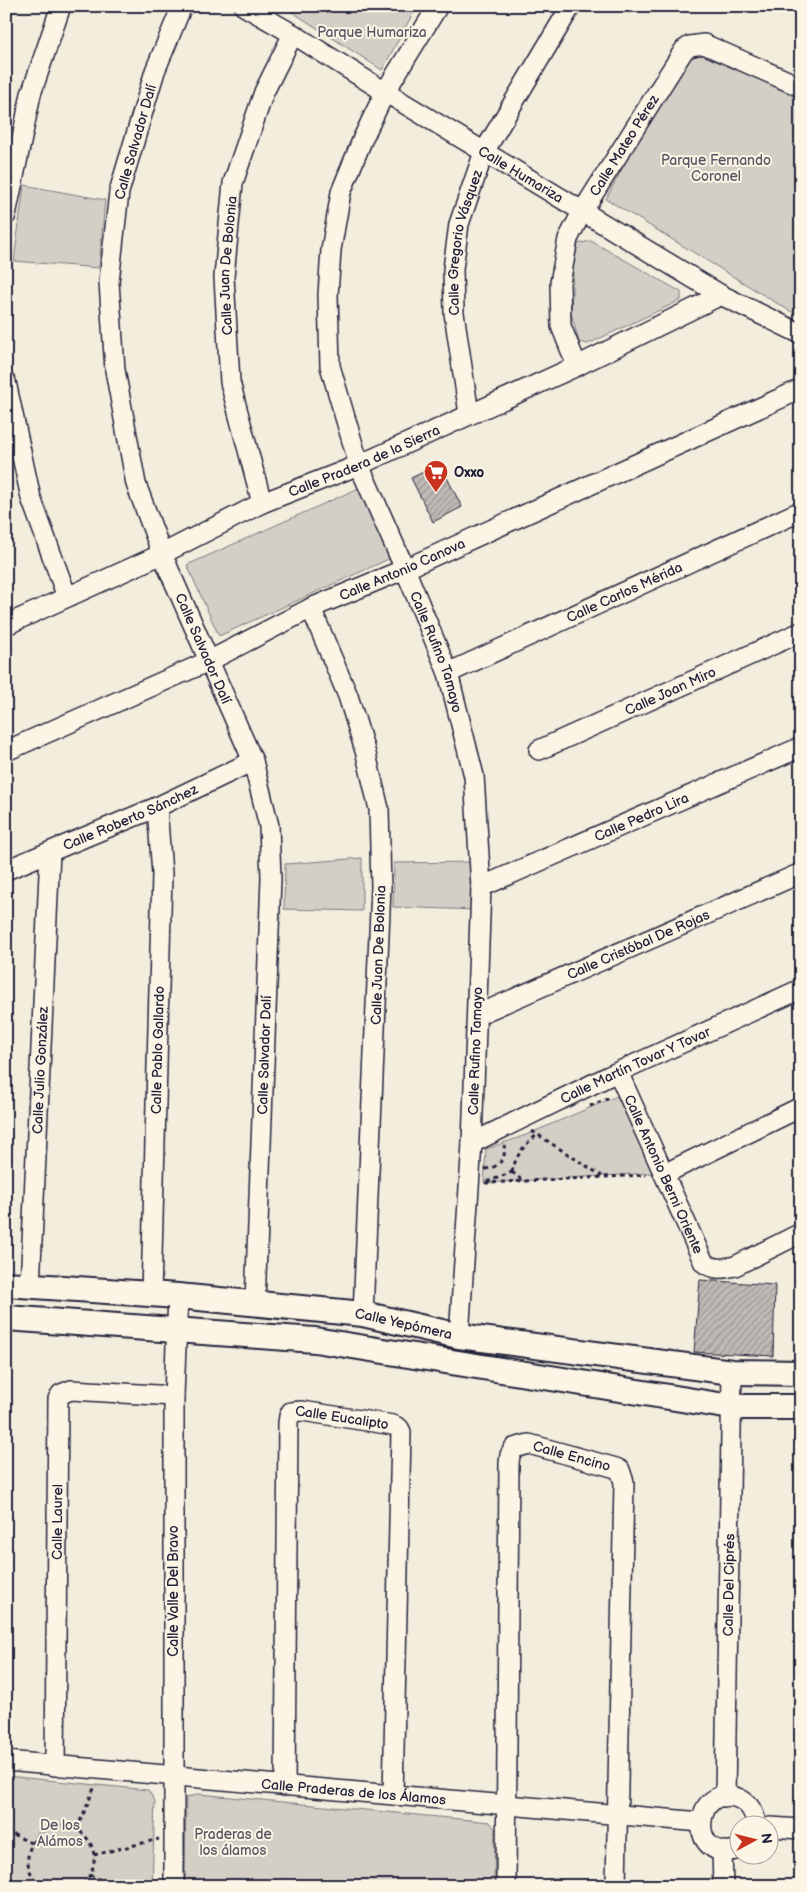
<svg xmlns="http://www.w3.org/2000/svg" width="807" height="1892" viewBox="0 0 807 1892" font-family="'Balsamiq Sans',sans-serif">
	<defs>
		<pattern id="building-hatch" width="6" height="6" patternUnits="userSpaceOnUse" patternTransform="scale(1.25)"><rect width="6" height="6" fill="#bfbab6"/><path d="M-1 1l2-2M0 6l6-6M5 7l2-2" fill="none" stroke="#9b9795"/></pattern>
	</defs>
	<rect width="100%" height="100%" fill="#f3edde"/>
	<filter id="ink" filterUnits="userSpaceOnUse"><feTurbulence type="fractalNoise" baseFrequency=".02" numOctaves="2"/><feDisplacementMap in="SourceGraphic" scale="10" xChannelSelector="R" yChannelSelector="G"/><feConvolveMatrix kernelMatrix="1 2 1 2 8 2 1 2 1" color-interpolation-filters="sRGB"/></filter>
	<g filter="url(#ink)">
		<path fill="#d4cfc6" stroke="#7b7880" d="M283,6H417L382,70Z
			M700,55L718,58L801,100V316L788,310L606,199L672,73L685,60Z
			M24,185L105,200L99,268L14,261Z
			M591,241L681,292V300L588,344L579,342L571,313L574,256L577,244Z
			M359,488L391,558L219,636L187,565Z
			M362,858V911L284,909L285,864Z
			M476,862V910L393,907L394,863Z
			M617,1096L654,1173L484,1183L486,1149L526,1135Z
			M6,1776L148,1790L155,1801L152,1886H6Z
			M199,1794L490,1822L495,1829L494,1886H185L186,1798Z"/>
		<path fill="url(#building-hatch)" stroke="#22223b" d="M440,464L462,507L433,522L411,478Z
			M700,1280L775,1285L773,1356L694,1352Z"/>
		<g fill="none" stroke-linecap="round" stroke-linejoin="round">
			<defs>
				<g id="minor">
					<path id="s1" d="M182,6L155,71L119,192L109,282L115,370L136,484L162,554L253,761L269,826L271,878L255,1304"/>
					<path id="s2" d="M244,6L293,34L385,92L721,295L801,334"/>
					<path id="s3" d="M438,6L385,92L363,138L341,192L331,250L328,295L330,366L359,465L405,569L448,673L474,776L481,887L472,1143L459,1336"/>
					<path d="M6,215L31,94L61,6"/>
					<path id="s4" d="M577,366L561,326L560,283L568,239L582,212L684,50L690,46L704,44L801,87"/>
					<path d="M6,382L31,498L67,597"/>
					<path id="s5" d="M469,414L454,313L453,269L459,224L484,152L571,6"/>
					<path id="s6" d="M262,503L230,382L224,277L233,183L264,92L293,34"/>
					<path d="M311,608L348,696L366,754L379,809L381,887L363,1314"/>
					<path id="s7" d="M6,625L162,554L262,503L359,465L577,366L721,295"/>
					<path id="s8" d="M448,673L801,511"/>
					<path id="s9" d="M539,750L801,632"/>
					<path id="s10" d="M6,751L209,661L311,608L405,569L801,389"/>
					<path id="s11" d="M6,870L157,807L253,761"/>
					<path id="s12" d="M481,887L801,747"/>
					<path id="s13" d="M477,1015L801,873"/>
					<path id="s14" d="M618,1072L704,1263C715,1270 722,1269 735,1266L801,1233"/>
					<path id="s15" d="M472,1143L609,1076L801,989"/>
					<path d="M664,1174L801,1107"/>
					<path id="s16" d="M30,1286L50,852"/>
					<path id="s17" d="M151,1295L162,874L157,807"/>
					<path id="s18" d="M6,1761L701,1822"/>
					<path id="s19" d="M55,1766L58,1399L61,1394L71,1390L174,1396"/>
					<path id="s20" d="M285,1786L288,1423L289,1416L291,1412L302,1411L393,1425L399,1428L401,1432L393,1795"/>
					<path id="s21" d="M725,1797L732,1372"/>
					<path d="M770,1827L801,1829"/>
					<path d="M740,1849C684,1866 694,1778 740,1799C750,1804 755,1814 756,1824"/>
					<path d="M722,1851L723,1886"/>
					<path d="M174,1886V1396L178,1296"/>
					<path id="s22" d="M506,1886L509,1463L510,1455L514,1448L529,1444L616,1468L620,1470L624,1482L616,1886"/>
				</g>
				<g id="major">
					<path id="s23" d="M6,1284L178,1296L363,1314L459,1336L732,1372L801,1373"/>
					<path d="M6,1318L315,1340L731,1407H801"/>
				</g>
			</defs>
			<use href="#minor" stroke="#22223b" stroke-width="22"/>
			<use href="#major" stroke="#22223b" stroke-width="28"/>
			<path stroke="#22223b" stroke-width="3" stroke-dasharray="4 4" stroke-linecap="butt" d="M590,1106L612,1097
				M532,1131L602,1176
				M485,1169C498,1168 507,1159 504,1145
				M512,1172C516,1155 524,1145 537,1135
				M512,1172L523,1181
				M487,1182L512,1172
				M485,1183L646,1175
				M77,1829L95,1786
				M6,1831L31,1843
				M94,1855L159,1839
				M90,1875L113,1886
				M42,1886C6,1859 46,1806 81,1832C88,1838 93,1846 94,1855C95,1867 90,1879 80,1886"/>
			<use href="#minor" stroke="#fcf5e5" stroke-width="19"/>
			<use href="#major" stroke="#fcf5e5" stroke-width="24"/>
		</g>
	</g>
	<defs>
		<symbol id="supermarket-pin" viewBox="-11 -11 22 30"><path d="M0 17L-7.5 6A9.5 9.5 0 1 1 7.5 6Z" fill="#c8321e" stroke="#fcf5e5"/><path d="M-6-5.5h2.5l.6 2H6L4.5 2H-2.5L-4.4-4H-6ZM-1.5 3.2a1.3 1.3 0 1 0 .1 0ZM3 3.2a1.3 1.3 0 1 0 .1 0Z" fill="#fff"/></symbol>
	</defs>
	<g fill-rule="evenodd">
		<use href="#supermarket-pin" x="422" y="458" width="28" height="38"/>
	</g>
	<g text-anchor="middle" stroke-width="4" stroke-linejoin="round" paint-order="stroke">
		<g font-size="14" fill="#575665" stroke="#fcf5e5">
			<text x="372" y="37">Parque Humariza</text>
			<text x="716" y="165">Parque Fernando<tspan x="716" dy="16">Coronel</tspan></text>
			<text x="60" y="1830">De los<tspan x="60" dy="16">Alámos</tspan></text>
			<text x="233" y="1839">Praderas de<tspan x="233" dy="16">los álamos</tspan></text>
		</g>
		<g font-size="14" fill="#22223b" stroke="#fcf5e5">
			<text transform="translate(135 142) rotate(-74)" y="5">Calle Salvador Dalí</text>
			<text dy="5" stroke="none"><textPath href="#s4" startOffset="240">Calle Mateo Pérez</textPath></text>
			<text dy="5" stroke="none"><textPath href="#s2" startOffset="324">Calle Humariza</textPath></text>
			<text dy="5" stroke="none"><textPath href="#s5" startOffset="174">Calle Gregorio Vásquez</textPath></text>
			<text dy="5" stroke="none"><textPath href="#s6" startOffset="242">Calle Juan De Bolonia</textPath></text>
			<text dy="5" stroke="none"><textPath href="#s7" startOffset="394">Calle Pradera de la Sierra</textPath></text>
			<text dy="5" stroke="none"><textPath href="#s10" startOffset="436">Calle Antonio Canova</textPath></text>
			<text dy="5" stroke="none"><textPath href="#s8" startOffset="194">Calle Carlos Mérida</textPath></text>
			<text dy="5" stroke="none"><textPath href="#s1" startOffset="669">Calle Salvador Dalí</textPath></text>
			<text dy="5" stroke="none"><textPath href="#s3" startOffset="691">Calle Rufino Tamayo</textPath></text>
			<text dy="5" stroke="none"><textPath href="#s9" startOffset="144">Calle Joan Miro</textPath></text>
			<text dy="5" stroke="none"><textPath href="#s11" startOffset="135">Calle Roberto Sánchez</textPath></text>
			<text dy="5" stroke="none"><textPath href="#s12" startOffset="175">Calle Pedro Lira</textPath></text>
			<text dy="5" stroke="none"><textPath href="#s13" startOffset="176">Calle Cristóbal De Rojas</textPath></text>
			<text transform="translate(378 955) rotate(-88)" y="5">Calle Juan De Bolonia</text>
			<text dy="5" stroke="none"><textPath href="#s17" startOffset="245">Calle Pablo Gallardo</textPath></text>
			<text transform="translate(475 1051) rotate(-88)" y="5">Calle Rufino Tamayo</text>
			<text transform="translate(264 1055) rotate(-88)" y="5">Calle Salvador Dalí</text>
			<text dy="5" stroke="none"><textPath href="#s15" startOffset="181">Calle Martín Tovar Y Tovar</textPath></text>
			<text dy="5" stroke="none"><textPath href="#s16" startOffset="216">Calle Julio González</textPath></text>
			<text dy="5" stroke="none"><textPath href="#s14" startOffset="112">Calle Antonio Berni Oriente</textPath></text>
			<text dy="5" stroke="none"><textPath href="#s23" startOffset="400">Calle Yepómera</textPath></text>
			<text dy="5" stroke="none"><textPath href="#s20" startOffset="426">Calle Eucalipto</textPath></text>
			<text dy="5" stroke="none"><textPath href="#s22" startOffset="499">Calle Encino</textPath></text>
			<text dy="5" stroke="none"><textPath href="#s19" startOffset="244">Calle Laurel</textPath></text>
			<text dy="5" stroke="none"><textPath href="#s21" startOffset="212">Calle Del Ciprés</textPath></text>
			<text transform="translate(173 1591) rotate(-90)" y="5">Calle Valle Del Bravo</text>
			<text dy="5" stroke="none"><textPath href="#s18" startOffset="349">Calle Praderas de los Álamos</textPath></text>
		</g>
		<g font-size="14" font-weight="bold" fill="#22223b" stroke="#fcf5e5" text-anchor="start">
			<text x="454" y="477">Oxxo</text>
		</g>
	</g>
	<rect width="807" height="1892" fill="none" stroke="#fcf5e5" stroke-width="25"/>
	<rect x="12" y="12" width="782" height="1867" fill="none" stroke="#22223b" stroke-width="2" filter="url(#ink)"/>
	<g transform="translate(754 1840) rotate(83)"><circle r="24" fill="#fcf5e5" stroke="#a5a1a1"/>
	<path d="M0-4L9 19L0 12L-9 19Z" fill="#c8321e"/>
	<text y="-8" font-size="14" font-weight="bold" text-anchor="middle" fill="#22223b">N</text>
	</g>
</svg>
